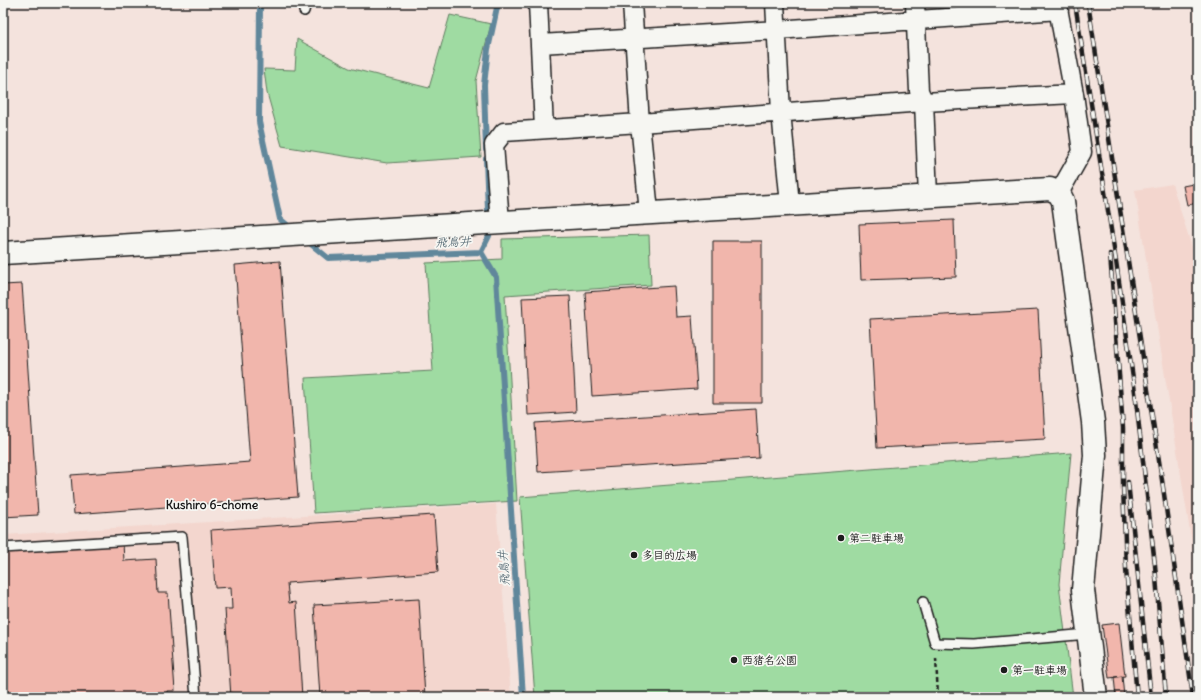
<svg xmlns="http://www.w3.org/2000/svg" width="1201" height="700" viewBox="0 0 1201 700" font-family="Delius,'Klee One',sans-serif">
	<rect width="100%" height="100%" fill="#f4e3dd"/>
	<filter id="ink" filterUnits="userSpaceOnUse"><feTurbulence type="fractalNoise" baseFrequency=".025" numOctaves="2"/><feDisplacementMap in="SourceGraphic" scale="8" xChannelSelector="R" yChannelSelector="G"/><feConvolveMatrix kernelMatrix="1 2 1 2 8 2 1 2 1" color-interpolation-filters="sRGB"/></filter>
	<g filter="url(#ink)">
		<path fill="#f3d6ce" d="M1172,184L1198,266V581L1135,190Z
			M496,504L511,697H3V535Z"/>
		<path fill="#9fdba2" stroke="#5e7c5f" d="M450,15L491,24L476,81L481,157L387,163L282,146L267,93L264,69L295,70L297,39L349,68L429,88Z
			M649,235L651,285L505,295L517,501L314,513L305,378L433,371L426,263L502,259V239Z
			M1071,453L1059,584L1073,697H535L520,497Z"/>
		<g fill="none" stroke-linecap="round" stroke-linejoin="round">
			<path stroke="#61879b" stroke-width="6" d="M260,3L259,122L280,219L292,229
				M486,150L484,85L488,49L498,3
				M306,240L328,258L481,252L496,277L523,697
				M481,252L489,236L486,159"/>
		</g>
		<path fill="#f1b6ac" stroke="#1c1c1c" d="M1198,183V203L1187,205L1183,186Z
			M954,220L956,277L861,280L859,224Z
			M713,241H762V403H713Z
			M280,261L298,497L74,514L71,475L250,462L235,265Z
			M22,284L38,515L3,517V285Z
			M674,286L676,317L692,316L697,389L592,396L585,292Z
			M570,296L576,412L528,415L522,298Z
			M1038,310L1045,439L877,448L870,319Z
			M756,409L759,458L538,472L535,423Z
			M434,515L438,572L287,583L289,603L296,602L302,697H231L225,609H232L231,587L215,588L211,530Z
			M123,543L124,561L156,559L158,593H168L175,691H167V697H3V552L43,550V546Z
			M419,599L425,697H320L314,605Z
			M1119,623L1125,676L1109,678L1102,625Z
			M1122,676L1124,697H1116L1114,677Z"/>
		<g fill="none" stroke-linecap="round" stroke-linejoin="round">
			<defs>
				<path id="lane" d="M304,11L306,3
					M3,548L182,537L196,697
					M923,602L935,643L974,644L1088,634"/>
				<path id="street" d="M538,3L544,129
					M632,3L640,123L649,212
					M775,3L781,112L790,204
					M915,3L919,91L924,102L928,196
					M1057,3L1074,94L1082,152L1059,193
					M540,44L777,30L1059,10
					M500,222L494,145L504,132L640,123L924,102L1074,94"/>
				<path id="secondary" d="M3,253C352,232 701,208 1050,189L1059,193L1063,201L1093,422L1095,455L1083,590L1096,697"/>
			</defs>
			<use href="#lane" stroke="#1c1c1c" stroke-width="12"/>
			<use href="#street" stroke="#1c1c1c" stroke-width="21"/>
			<use href="#secondary" stroke="#1c1c1c" stroke-width="25"/>
			<path stroke="#1c1c1c" stroke-width="2.5" stroke-dasharray="4 3" stroke-linecap="butt" d="M936,658L938,697"/>
			<use href="#lane" stroke="#f6f6f2" stroke-width="9"/>
			<use href="#street" stroke="#f6f6f2" stroke-width="18"/>
			<use href="#secondary" stroke="#f6f6f2" stroke-width="22"/>
			<defs>
				<path id="rail" d="M1075,3L1116,261L1135,392L1155,565L1166,697
					M1088,3L1162,480L1193,697
					M1110,254L1123,428V485L1126,569L1137,697
					M1128,482L1151,697"/>
			</defs>
			<use href="#rail" stroke="#1c1c1c" stroke-width="4.5"/>
			<use href="#rail" stroke="#f6f6f2" stroke-width="3" stroke-dasharray="9" stroke-linecap="butt"/>
		</g>
	</g>
	<g fill="#1c1c1c" stroke="#f6f6f2" stroke-width="1.5">
		<circle cx="841" cy="538" r="4"/>
		<circle cx="634" cy="555" r="4"/>
		<circle cx="734" cy="660" r="4"/>
		<circle cx="1004" cy="670" r="4"/>
	</g>
	<g text-anchor="middle" stroke-width="3.5" stroke-linejoin="round" paint-order="stroke">
		<g font-size="11" font-weight="bold" fill="#1c1c1c" stroke="#f6f6f2" text-anchor="start">
			<text x="849" y="542">第二駐車場</text>
			<text x="642" y="559">多目的広場</text>
			<text x="742" y="664">西猪名公園</text>
			<text x="1012" y="674">第一駐車場</text>
		</g>
		<g font-size="12" font-style="italic" fill="#445a66" stroke="#f6f6f2">
			<text transform="translate(453 242) rotate(-2)" y="4">飛鳥井</text>
			<text transform="translate(504 568) rotate(-94)" y="4">飛鳥井</text>
		</g>
		<g font-size="12" font-weight="bold" fill="#1c1c1c" stroke="#f6f6f2">
			<text x="212" y="509">Kushiro 6-chome</text>
		</g>
	</g>
	<rect width="1201" height="700" fill="none" stroke="#f6f6f2" stroke-width="16"/>
	<rect x="8" y="8" width="1185" height="684" fill="none" stroke="#1c1c1c" stroke-width="1.5" filter="url(#ink)"/>
</svg>
